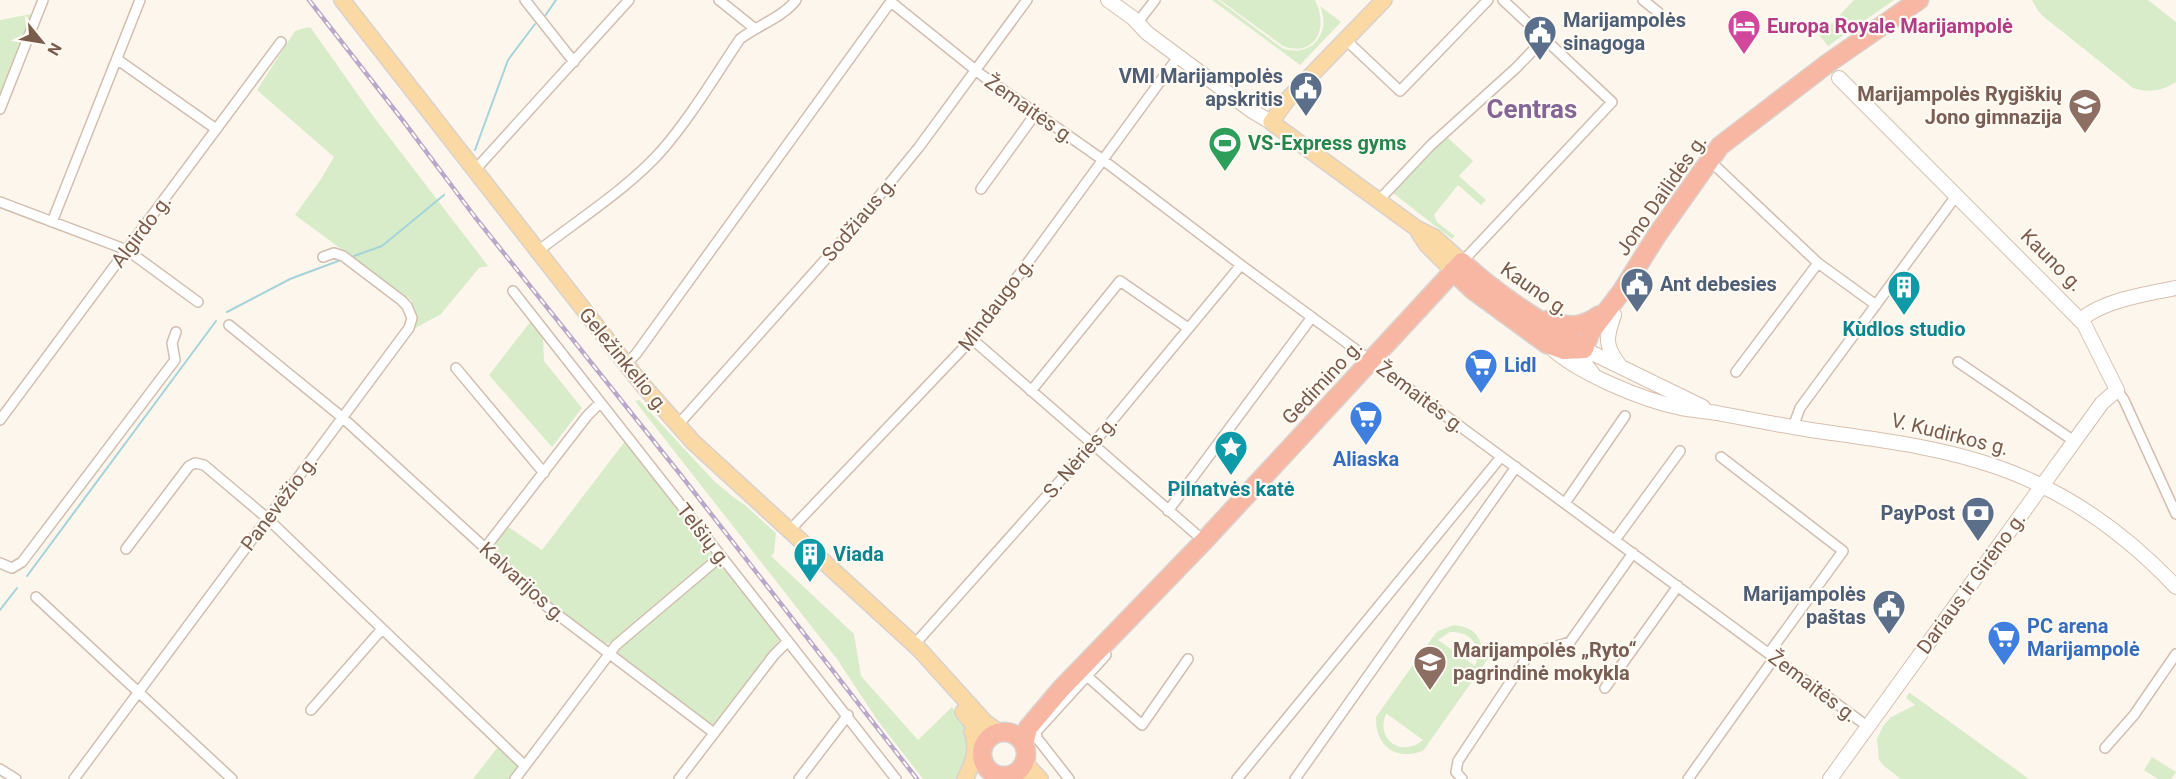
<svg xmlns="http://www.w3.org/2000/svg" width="2176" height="779" viewBox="0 0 2176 779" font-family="Roboto,sans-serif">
	<rect width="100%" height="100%" fill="#fdf6ec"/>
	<path fill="#d8ecc9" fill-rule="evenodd" d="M1212,0H1218L1282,48C1311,59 1332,33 1320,6L1341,22L1300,65Z
		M1220,0H1315C1329,27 1316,58 1283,46Z
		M1854,0H1894L1828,46L1820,36Z
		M2032,0H2148L2176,22V82C2162,91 2149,93 2133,88L2044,17L2038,11Z
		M37,13L0,105V20Z
		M308,27L311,28L373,116L488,266L479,268L441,314L412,330V301L295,215L321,179L334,157L257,90L295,31Z
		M1446,136L1473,161L1459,176L1486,200L1481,205L1458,185L1434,215L1437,222L1455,236L1452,239L1393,193Z
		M531,321L543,337L544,361L582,408L552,447L489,375Z
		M639,400L713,480L732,496L746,506L776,533L774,553L771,556L854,634L861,676L918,740L952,707L968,732L967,762L959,779H923L878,721L837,659L635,401Z
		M626,440L713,554L712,558L613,643L602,644L545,601L495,553V546L498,538L507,526L542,550Z
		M718,566L726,569L781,638L718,722L710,726L616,652L712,568Z
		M1454,625C1486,629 1475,645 1490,656L1423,751C1396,761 1375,746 1376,717L1432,638L1438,631ZM1450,632C1471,631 1483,647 1475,666L1438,640ZM1386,714H1387L1423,740C1402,758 1375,740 1386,714Z
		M1909,693H1910L2029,779H1901L1884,766L1879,760L1877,739L1883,726L1891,717L1915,705L1906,698Z
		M501,743L525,766L515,779H473Z
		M2152,757L2176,772L2171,779H2158L2144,770Z"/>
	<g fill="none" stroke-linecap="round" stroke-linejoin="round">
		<path stroke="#a5d3da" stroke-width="2" d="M545,16L556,0
			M475,150L508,60L535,24
			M354,256L382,246L444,195
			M227,312L290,279L341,260
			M27,576L216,321
			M0,610L17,588"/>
		<defs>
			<path id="street" d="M525,0L574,62
				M719,0L754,28
				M1643,0L1658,12
				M891,2L983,76L1103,160L1241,265L1867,726
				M1138,22L1155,0
				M1346,40L1400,91L1488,0
				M118,60L216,129
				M0,109L43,0
				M1709,160L1818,263L1876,305
				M475,170L629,0
				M981,189L1036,113
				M1379,200L1431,145L1516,68L1544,39
				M0,202L127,250L198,302
				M52,222L140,0
				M538,251C578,220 630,187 663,149C692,115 715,76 740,39C758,25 782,18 796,0
				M1462,262L1612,102L1503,0
				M513,291L896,779
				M229,325L343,418L485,548L541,602L714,733
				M972,339L1204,541
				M1958,362L2074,441
				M626,364L636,354L892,0
				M456,368L544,473
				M1736,372L1818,263
				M2117,390L2124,400L2176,514
				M1031,391L1120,281L1188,328
				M0,420L281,42
				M677,426L849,233L919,147L1027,0
				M1793,427L1800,408L1956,196
				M1721,457L1843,551L1769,653
				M1565,503L1625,416
				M1168,511L1312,317
				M789,531L972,339L1178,57
				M1615,540L1680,451
				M485,548L587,416L600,403
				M126,549L189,466L195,463L204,465L267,518L525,766
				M0,563L12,568L22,562L175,360L172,343L176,332
				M36,597L232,779
				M914,645L1092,445L1241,265
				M1087,676L1142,725L1188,659
				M1605,688L1678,586
				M311,710L382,629
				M2105,748L2134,715L2176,654
				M0,769L16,779
				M74,779L409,328L412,318L407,306L401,300L343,256L334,253L323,257
				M515,779L616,645L720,557
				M679,779L774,655L788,641
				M799,779L848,715
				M1069,779L1037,738L1036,732L1106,655
				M1237,779L1501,457
				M1295,779L1516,467
				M1462,779L1456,772L1458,761L1529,654L1570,642L1633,553
				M1688,779L1775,657"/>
			<path id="secondary" d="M1108,0L1133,18L1147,33L1252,111L1271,122
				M1614,315C1606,338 1604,345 1620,366
				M2081,320C2101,301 2149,293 2176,288
				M1550,347C1579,374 1643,400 1681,408C1693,410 1705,411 1717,413C1748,419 1779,425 1811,430C1873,439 1937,446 1997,467C2066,491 2126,534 2176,587
				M1593,374L1586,365L1584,349L1703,407
				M1830,779L2102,403L2117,390L2084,324L1839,78"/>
			<path id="primary" d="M342,0L641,383L693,442L919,649L985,722L999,732
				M1384,0L1287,100L1271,122L1416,228L1434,237L1462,262
				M1419,233L1427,245L1453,271
				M963,712L977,729L984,745
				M1025,763L1040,779
				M1015,774L1021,779
				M965,779C973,764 979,747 972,732"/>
			<path id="highway" d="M1453,271L1473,290L1547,344L1564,350L1584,349
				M1548,320C1570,328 1581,328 1600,315
				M1584,349L1590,333L1622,291L1657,235L1720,146L1827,64L1919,0
				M982 754a22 22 0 1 1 44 0a22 22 0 1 1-44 0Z
				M1024,744L1028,728L1061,689L1204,541L1462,262C1498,296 1542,322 1584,349"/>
		</defs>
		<use href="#street" stroke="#d1beb0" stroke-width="12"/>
		<use href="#secondary" stroke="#d6c0b0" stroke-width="16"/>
		<use href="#primary" stroke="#dad1cd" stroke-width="18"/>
		<use href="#highway" stroke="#dad1cd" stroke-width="21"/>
		<use href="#street" stroke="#fff" stroke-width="9"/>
		<use href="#secondary" stroke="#fff" stroke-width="14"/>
		<use href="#primary" stroke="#fbd9a5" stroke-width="15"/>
		<use href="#highway" stroke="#f7b7a3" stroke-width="18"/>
		<defs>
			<path id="rail" d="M309,0L404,122L475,217L680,474L917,779"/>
		</defs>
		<use href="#rail" stroke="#b9a8c9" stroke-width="4.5"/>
		<use href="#rail" stroke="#fffaf3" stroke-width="2" stroke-dasharray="7" stroke-linecap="butt"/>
	</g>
	<defs>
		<symbol id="hotel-pin" viewBox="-11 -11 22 30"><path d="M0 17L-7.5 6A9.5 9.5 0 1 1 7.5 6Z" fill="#d1479c" stroke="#fffaf3"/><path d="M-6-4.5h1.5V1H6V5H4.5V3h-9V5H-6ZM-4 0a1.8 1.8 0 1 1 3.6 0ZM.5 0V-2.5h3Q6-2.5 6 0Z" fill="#fff"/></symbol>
		<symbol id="civic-pin" viewBox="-11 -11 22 30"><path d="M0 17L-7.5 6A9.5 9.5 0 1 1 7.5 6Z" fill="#5c6f8a" stroke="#fffaf3"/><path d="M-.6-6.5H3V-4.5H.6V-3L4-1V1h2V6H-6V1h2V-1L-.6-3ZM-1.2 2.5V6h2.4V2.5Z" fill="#fff"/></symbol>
		<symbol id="school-pin" viewBox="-11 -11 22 30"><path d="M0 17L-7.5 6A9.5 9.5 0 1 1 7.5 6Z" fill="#8d6e63" stroke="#fffaf3"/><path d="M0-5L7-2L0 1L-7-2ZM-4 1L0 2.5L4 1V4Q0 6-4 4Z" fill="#fff"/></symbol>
		<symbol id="stadium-pin" viewBox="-11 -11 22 30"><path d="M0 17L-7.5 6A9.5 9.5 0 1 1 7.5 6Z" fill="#2e9e5b" stroke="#fffaf3"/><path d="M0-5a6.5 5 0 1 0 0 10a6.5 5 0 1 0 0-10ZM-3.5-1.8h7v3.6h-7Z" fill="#fff"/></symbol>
		<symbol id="building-pin" viewBox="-11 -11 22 30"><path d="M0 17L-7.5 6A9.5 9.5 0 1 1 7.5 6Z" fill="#0f9aa8" stroke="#fffaf3"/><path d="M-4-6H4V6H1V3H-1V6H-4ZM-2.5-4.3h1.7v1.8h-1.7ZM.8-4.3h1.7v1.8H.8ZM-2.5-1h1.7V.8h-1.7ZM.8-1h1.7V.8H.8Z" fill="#fff"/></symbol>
		<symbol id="supermarket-pin" viewBox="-11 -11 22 30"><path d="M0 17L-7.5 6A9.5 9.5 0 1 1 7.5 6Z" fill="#3f7fe0" stroke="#fffaf3"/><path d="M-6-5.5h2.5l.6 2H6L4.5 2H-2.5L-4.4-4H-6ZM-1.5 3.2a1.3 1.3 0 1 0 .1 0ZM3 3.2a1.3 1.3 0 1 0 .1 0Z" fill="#fff"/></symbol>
		<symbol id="sight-pin" viewBox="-11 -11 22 30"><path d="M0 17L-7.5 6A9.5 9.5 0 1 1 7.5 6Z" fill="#0f9aa8" stroke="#fffaf3"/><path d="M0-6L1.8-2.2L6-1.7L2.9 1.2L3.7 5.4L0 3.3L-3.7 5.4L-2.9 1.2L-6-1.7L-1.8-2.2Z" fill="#fff"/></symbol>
		<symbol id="bank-pin" viewBox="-11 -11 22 30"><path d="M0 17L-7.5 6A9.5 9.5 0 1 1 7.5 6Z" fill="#5c6f8a" stroke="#fffaf3"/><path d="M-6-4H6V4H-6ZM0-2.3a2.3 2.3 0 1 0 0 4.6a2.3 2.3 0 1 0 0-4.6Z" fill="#fff"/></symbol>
	</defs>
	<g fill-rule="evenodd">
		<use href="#hotel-pin" x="1725" y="7" width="38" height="52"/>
		<use href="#civic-pin" x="1521" y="13" width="38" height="52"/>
		<use href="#civic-pin" x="1287" y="69" width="38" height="52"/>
		<use href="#school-pin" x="2066" y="86" width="38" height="52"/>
		<use href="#stadium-pin" x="1206" y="124" width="38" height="52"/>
		<use href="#civic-pin" x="1618" y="265" width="38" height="52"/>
		<use href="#building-pin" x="1885" y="268" width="38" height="52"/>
		<use href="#supermarket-pin" x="1462" y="346" width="38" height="52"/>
		<use href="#supermarket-pin" x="1347" y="398" width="38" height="52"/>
		<use href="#sight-pin" x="1212" y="428" width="38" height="52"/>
		<use href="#bank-pin" x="1959" y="494" width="38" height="52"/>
		<use href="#building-pin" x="791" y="535" width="38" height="52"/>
		<use href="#civic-pin" x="1870" y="587" width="38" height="52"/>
		<use href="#supermarket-pin" x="1985" y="618" width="38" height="52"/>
		<use href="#school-pin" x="1411" y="643" width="38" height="52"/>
	</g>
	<g text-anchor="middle" stroke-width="4.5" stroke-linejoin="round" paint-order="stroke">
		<g font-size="20" font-weight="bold" fill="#4e5e75" stroke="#fffaf3" text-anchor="end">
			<text x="1563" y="27" text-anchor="start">Marijampolės<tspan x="1563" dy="23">sinagoga</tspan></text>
			<text x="1283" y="83">VMI Marijampolės<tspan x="1283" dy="23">apskritis</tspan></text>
			<text x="1660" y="291" text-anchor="start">Ant debesies</text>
			<text x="1955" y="520">PayPost</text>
			<text x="1866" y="601">Marijampolės<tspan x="1866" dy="23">paštas</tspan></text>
		</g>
		<g font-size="20" font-weight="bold" fill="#b23c85" stroke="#fffaf3" text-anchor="start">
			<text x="1767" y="33">Europa Royale Marijampolė</text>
		</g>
		<g font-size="20" font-weight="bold" fill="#785e54" stroke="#fffaf3" text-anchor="end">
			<text x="2062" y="101">Marijampolės Rygiškių<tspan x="2062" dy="23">Jono gimnazija</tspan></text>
			<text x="1453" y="657" text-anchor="start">Marijampolės „Ryto“<tspan x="1453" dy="23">pagrindinė mokykla</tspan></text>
		</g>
		<g font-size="20" fill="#7a5c4d" stroke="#fffaf3">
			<text transform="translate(1030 109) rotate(35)" y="7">Žemaitės g.</text>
			<text transform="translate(1661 195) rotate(-55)" y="7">Jono Dailidės g.</text>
			<text transform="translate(859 219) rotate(-50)" y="7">Sodžiaus g.</text>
			<text transform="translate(141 231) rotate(-53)" y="7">Algirdo g.</text>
			<text transform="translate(2052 260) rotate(45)" y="7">Kauno g.</text>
			<text transform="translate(1535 289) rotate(35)" y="7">Kauno g.</text>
			<text transform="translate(996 304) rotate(-53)" y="7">Mindaugo g.</text>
			<text transform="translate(624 360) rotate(51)" y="7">Geležinkelio g.</text>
			<text transform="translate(1322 382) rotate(-47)" y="7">Gedimino g.</text>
			<text transform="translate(1421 397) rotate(37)" y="7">Žemaitės g.</text>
			<text transform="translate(1950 434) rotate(14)" y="7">V. Kudirkos g.</text>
			<text transform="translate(1080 457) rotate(-49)" y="7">S. Nėries g.</text>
			<text transform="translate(279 503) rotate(-53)" y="7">Panevėžio g.</text>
			<text transform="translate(704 535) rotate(52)" y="7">Telšių g.</text>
			<text transform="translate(523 582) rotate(42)" y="7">Kalvarijos g.</text>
			<text transform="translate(1971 583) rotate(-54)" y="7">Dariaus ir Girėno g.</text>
			<text transform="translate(1813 686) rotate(37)" y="7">Žemaitės g.</text>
		</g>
		<g font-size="20" font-weight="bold" fill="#27864d" stroke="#fffaf3" text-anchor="start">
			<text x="1248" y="150">VS-Express gyms</text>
		</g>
		<g font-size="20" font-weight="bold" fill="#0d838f" stroke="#fffaf3">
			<text x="1904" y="336">Kùdlos studio</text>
			<text x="1231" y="496">Pilnatvės katė</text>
			<text x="833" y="561" text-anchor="start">Viada</text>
		</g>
		<g font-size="20" font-weight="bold" fill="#366cbe" stroke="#fffaf3" text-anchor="start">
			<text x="1504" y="372">Lidl</text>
			<text x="1366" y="466" text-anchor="middle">Aliaska</text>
			<text x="2027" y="633">PC arena<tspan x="2027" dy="23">Marijampolė</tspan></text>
		</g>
		<g font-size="26" font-weight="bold" fill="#846695" stroke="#fffaf3">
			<text x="1532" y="118">Centras</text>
		</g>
	</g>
	<g transform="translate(42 42) rotate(120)" stroke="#fffaf3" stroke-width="4.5" paint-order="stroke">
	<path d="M0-4.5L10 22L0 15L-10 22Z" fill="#7a5c4d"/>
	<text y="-9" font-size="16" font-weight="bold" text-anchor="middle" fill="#7a5c4d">N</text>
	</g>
</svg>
